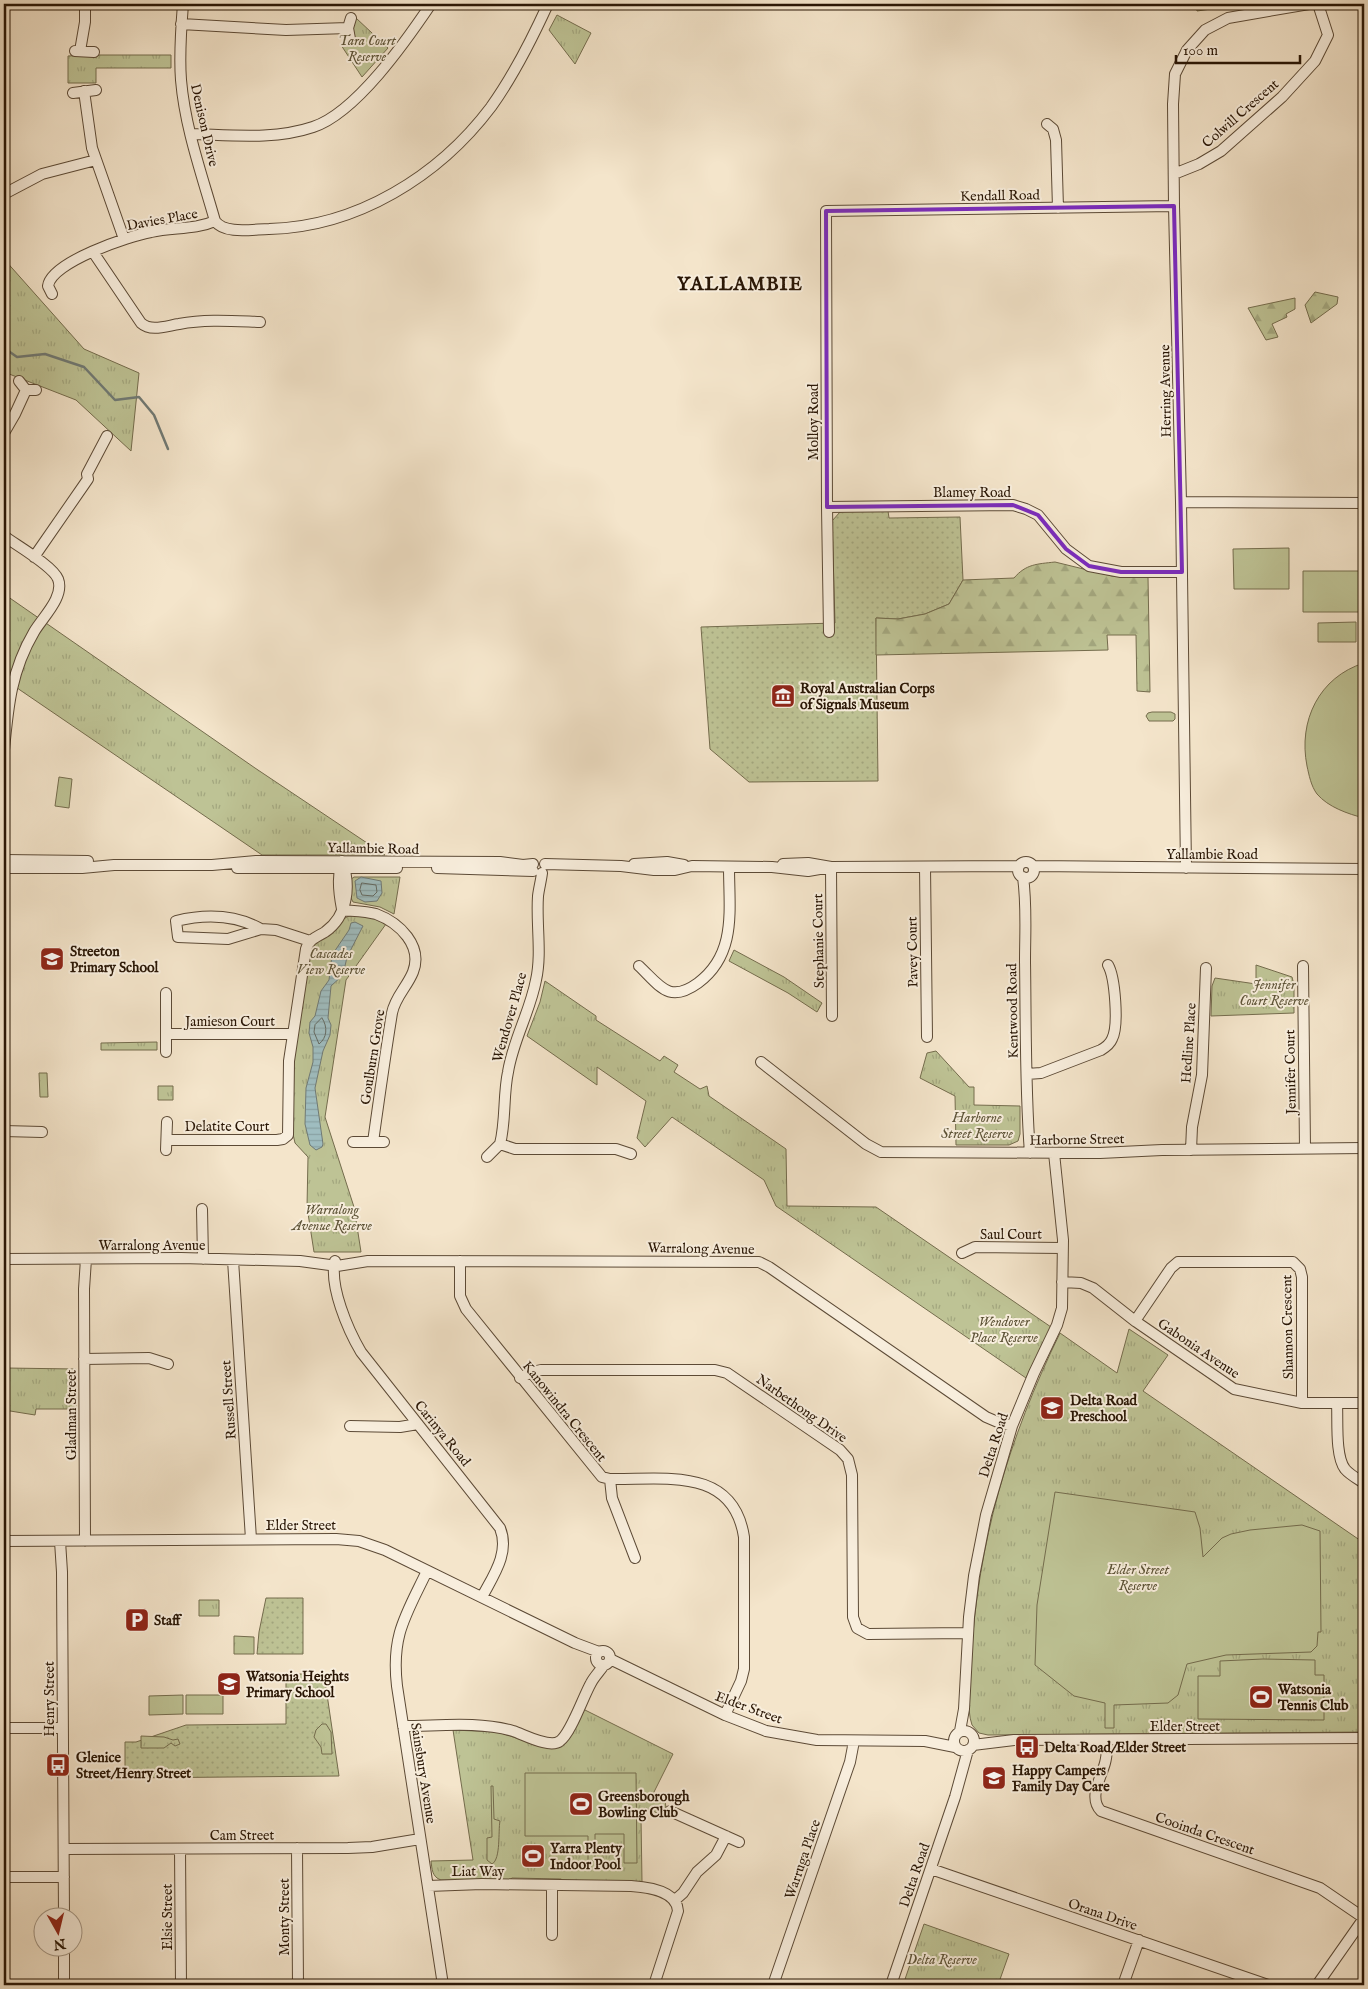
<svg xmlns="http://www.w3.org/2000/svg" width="1368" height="1989" viewBox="0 0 1368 1989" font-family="'IM FELL English',serif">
	<defs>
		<pattern id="grass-dots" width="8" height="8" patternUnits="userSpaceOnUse" patternTransform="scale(1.25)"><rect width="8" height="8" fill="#bec395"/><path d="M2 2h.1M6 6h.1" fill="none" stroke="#a3a77f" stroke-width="1.8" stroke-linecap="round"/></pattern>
		<pattern id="forest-firs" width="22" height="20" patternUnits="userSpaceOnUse" patternTransform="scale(1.25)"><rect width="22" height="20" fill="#bec395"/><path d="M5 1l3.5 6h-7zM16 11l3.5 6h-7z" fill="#a3a77f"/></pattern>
		<pattern id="park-tufts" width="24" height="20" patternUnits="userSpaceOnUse" patternTransform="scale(1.25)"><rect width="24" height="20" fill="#bec395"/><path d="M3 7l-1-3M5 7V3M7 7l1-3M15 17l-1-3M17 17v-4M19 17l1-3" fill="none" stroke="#a3a77f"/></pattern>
		<pattern id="water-rules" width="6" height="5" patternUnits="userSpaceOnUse" patternTransform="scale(1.25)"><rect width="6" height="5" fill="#9fbdc0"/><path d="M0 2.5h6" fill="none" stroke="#89a2a4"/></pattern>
	</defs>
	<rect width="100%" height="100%" fill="#f4e5cb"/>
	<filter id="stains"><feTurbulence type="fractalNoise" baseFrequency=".004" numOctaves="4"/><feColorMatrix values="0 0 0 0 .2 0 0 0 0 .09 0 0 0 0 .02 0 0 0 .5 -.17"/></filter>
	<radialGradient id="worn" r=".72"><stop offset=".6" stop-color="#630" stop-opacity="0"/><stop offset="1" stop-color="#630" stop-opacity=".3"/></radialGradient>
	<path fill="url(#grass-dots)" stroke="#746c4d" d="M849,511H888L889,518L960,517L963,580L949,604L925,614L898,619L876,618L878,781L749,782L710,749L701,627L835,623L832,521L840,512Z
		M266,1598H303V1654H257L259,1632Z
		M286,1674H324L339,1776L125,1778V1742H136L186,1725L286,1724Z"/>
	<path fill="url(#forest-firs)" stroke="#746c4d" d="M1196,4H1247L1197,11Z
		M1315,292L1338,297L1337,304L1311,323L1305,305Z
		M1295,298V309L1286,314L1287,317L1272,324L1278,337L1266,340L1248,308Z
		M1055,562L1112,576L1148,577L1150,692L1137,691L1136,635H1107L1108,650L876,655V618L898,619L925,614L949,604L963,580L1014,578C1026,564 1037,564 1055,562Z"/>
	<path fill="url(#park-tufts)" stroke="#746c4d" d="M557,15L591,33L575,64L549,30Z
		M356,18L388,48L362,77L341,45L355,40C353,33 351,24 356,18Z
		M87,55H171V68H96V83H68V56Z
		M4,259L84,349L139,373L131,451L76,400L4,372Z
		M4,594L255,768L385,855H262L20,690L4,678Z
		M354,877H400L394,914L380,907L353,902L350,896V880Z
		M360,915L369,916L386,924L346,980L325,1117L354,1207L361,1252H314L307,1207L308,1157L295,1143L293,1134V1062L309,956L313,944L343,919L349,916Z
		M734,950L784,977L822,1003L817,1012L788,993L729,961Z
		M1256,965L1292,977L1294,985V1013L1211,1016L1212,986L1215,978L1256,984Z
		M545,981L596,1016V1020L660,1061L664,1056L678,1065L674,1072L700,1089L707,1086L709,1096L786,1149L787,1206L876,1207L1051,1327L1026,1378L776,1206L764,1180L672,1117L645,1147L637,1138L646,1101L597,1067V1085L527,1036L540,1002Z
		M157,1042V1050H101V1043Z
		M936,1051L969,1087H974V1105L1020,1106V1134L1018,1141L1009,1145H956L955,1096L920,1078L927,1053Z
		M39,1073H47L48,1097H40Z
		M158,1086H173V1100H158Z
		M1129,1329L1168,1355L1143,1391L1364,1543V1732L988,1735L979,1733L972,1725C966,1708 970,1679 971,1660C978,1541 1008,1440 1060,1333L1117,1373Z
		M6,1368L76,1369V1409H36L35,1415L4,1410V1371Z
		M199,1600H219V1616H199Z
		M234,1636L254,1637V1654H234Z
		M583,1709L673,1754L653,1794L665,1800L666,1808L664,1816L646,1808L641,1818L642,1882H565L561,1879L512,1878L508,1881L441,1880C432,1877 432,1869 431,1861L473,1860L453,1730L498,1732L547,1748L557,1747Z
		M322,1724H326L331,1732L332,1754H322L321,1747L314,1737L316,1730Z
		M141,1736L164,1737L173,1740L178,1739L180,1744L175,1746L171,1743L164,1748H141Z
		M924,1924L1009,1954L998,1985H903Z"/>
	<path fill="#bec395" stroke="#746c4d" d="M1289,548V589H1234L1233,549Z
		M1303,571H1360V612H1303Z
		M1356,622V642H1318V623Z
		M1364,663V818C1348,814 1328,807 1317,794C1311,786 1309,775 1307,766C1298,721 1319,677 1364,663Z
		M1152,712H1171L1175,714V719L1173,721H1149L1146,716L1148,713Z
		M59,777L72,779L69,808L55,806Z
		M1055,1492L1195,1512L1200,1528L1203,1557L1222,1538L1231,1534L1250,1530L1302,1525L1320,1531L1321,1632H1318L1317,1646L1311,1652L1226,1655L1187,1664L1178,1695L1168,1703L1114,1705V1728H1105V1703L1074,1696L1035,1665L1037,1605Z
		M1263,1659L1315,1660V1675H1324V1720L1198,1719V1676H1220V1661Z
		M183,1695V1714L149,1715V1696Z
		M223,1695V1714H186V1695Z
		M525,1773H636L637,1863H624V1834H595V1861H588V1836H525Z
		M491,1786H493L494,1819L500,1821C498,1831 501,1859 492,1864L487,1860V1838L492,1837Z"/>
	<path fill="url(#water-rules)" stroke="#707a75" d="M361,877L381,881L382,893L377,901L365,902L357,898L355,881Z
		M355,922L363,926L347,957L343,975L331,986L328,1018L331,1025L330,1035L323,1051L315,1088L323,1144L322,1147L316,1150L310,1145L305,1124L306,1088L313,1062V1047L309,1033L310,1022L315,1016L321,991L329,980L332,955L349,930L351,923Z"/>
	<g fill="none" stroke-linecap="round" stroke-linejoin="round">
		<path stroke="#646a62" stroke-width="1" d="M362,883L376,885L377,892L373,896L362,895L360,890Z
			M322,1018C328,1027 327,1038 319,1044L314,1032L315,1025Z"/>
		<path stroke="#707a75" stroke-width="2.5" d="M4,339L7,350L17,357L45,354L84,367L115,400L139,397L154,415L168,449"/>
		<defs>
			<path id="minor" d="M183,4C181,29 179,55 181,80C185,128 202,175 215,221C225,235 254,229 269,229C357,227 439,176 491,107C514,75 532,39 548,4
				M181,24L286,30L348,28
				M350,39L348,28L351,18
				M75,51L94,52
				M80,51L85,22V4
				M84,91L92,148L124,239
				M73,93L96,90
				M1047,124L1053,129L1056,140L1058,208
				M191,134C231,135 275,140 313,127C356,113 406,41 431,4
				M1174,174L1199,164L1221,151L1282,97L1315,61L1328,35L1318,4
				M4,194L42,174L96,160
				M93,252L141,323C151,332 166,326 179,324C206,319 232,321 260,322
				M52,294L48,286C51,262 129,236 151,232C173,227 195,230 215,221
				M19,381L26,390H36
				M4,433L15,414L26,390
				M1181,502L1364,503
				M827,507L1013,505L1026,509L1038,515L1066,549L1089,566L1121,572H1182
				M4,536C16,545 53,566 58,579C65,597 42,618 34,632C11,671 8,707 4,750
				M34,557L88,479L87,474L107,436
				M829,632L827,507L826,211L1174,206
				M4,860L88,861
				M1018 870a8 8 0 1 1 16 0a8 8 0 1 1-16 0Z
				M341,864C337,878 339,894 342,909
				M545,864L621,866L654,870H675L692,866L772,867L808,871L831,867
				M634,864L667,862L684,865
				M783,864L808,863L831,867L1019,866
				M1033,866L1364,869
				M831,867L832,1016
				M925,867L927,1037
				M4,868H82L114,865H212L256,861L500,862L523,865L533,864
				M237,868H397
				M437,868L533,871
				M1186,868L1181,502L1174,206L1173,104L1175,74L1187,50L1205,30L1228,18L1309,4
				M542,873C541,881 539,888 538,896C536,924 542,953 536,980C530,1012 513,1040 508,1072C503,1095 506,1121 500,1144L515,1149H616L631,1154
				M1023,877C1027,906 1025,933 1025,961C1026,1025 1025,1089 1030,1153
				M342,910C353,911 366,911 376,914C400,923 423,946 413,972C407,987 395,997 392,1013C385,1056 379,1099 373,1142
				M261,929C234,914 205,914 176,921L178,937L228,939L261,929L276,930L310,941
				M639,966C660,986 669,1004 698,983C737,954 729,910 729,867
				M1303,966L1305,1149
				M166,993V1052
				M166,1034H293
				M761,1062L866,1144L881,1152L1100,1153L1162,1150L1364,1148
				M1027,1074L1041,1073L1101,1050C1106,1047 1110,1044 1112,1039C1119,1026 1115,977 1108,965
				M4,1131L42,1132
				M168,1140H277L283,1139L288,1135L289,1061L306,949C309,939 317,937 325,932C348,916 351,885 342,861
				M353,1142H384
				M166,1150L167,1122
				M1191,1150L1192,1127L1202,1075L1206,968
				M487,1157L500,1144
				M202,1209L203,1259
				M962,1253L975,1247L1062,1248
				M4,1259L181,1258L300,1261L337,1266L368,1261L759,1262L769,1267L986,1417L1000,1423L1012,1426
				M233,1260L251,1539
				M335,1261C329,1286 348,1330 361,1352L500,1528C510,1553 493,1576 482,1597
				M460,1261V1296L466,1309L602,1477L610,1479C664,1480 733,1466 744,1537V1669L741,1681L725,1715
				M1062,1282L1081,1283L1093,1288L1135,1321L1234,1389L1302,1403H1364
				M1135,1321L1171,1268L1178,1262H1293L1300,1269L1302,1277V1403
				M84,1359L149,1358L168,1364
				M520,1378L532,1372L541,1370H715L727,1373L840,1450L848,1459L852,1475L853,1617L857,1628L868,1634L967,1633
				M1337,1404C1338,1420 1335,1456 1345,1469C1350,1475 1358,1479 1364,1483
				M350,1426L400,1427L418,1424
				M610,1479L612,1498L635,1558
				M4,1541L336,1539L359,1541L385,1550L575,1643L599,1652
				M60,1541L62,1572L64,1916
				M85,1541L84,1289L86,1259
				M427,1571C406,1615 391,1635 397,1686L443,1985
				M596 1658a7 7 0 1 1 14 0a7 7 0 1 1-14 0Z
				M610,1659L725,1715L766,1731L817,1740L925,1741L955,1747
				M403,1726C439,1726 478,1721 513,1731C525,1735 550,1749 560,1741C571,1733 583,1697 591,1683C594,1677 600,1671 604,1665
				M4,1728H63
				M954 1741a10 10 0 1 1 20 0a10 10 0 1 1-20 0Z
				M960,1731L964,1709L969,1617L974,1576L986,1515L1012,1426L1034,1373L1057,1325L1062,1308L1063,1240L1054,1153
				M1108,1740C1107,1748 1107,1756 1105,1763C1101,1778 1088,1798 1101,1811L1320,1888L1364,1918
				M973,1745L1014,1740L1364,1738
				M670,1811L739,1842
				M297,1848L298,1985
				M64,1849L348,1848L372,1847L420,1839
				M180,1849L181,1985
				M931,1869L1268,1985
				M4,1877H64
				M428,1886L482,1884L631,1886C647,1887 677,1891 678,1911L654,1985
				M552,1886V1935
				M675,1900L683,1893L697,1872L716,1855L726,1836
				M64,1946V1985
				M773,1985L850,1762L854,1741
				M891,1985L955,1797L968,1750
				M1123,1985L1139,1940
				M1317,1985L1364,1918"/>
		</defs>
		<use href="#minor" stroke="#5c4a36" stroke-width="12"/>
		<use href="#minor" stroke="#f8eedd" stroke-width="10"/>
	</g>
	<path fill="none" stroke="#7b2cbf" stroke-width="4" stroke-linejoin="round" d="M1174,206L1182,572H1121L1089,566L1066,549L1038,515L1013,505L827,507L826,211Z"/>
	<defs>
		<symbol id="museum-square" viewBox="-11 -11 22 22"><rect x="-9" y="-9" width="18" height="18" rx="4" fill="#8f2418" stroke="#f8eedd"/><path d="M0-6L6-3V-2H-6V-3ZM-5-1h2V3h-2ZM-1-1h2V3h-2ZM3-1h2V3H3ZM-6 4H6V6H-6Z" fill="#fff"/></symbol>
		<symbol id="school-square" viewBox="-11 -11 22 22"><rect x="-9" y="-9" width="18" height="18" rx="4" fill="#8f2418" stroke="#f8eedd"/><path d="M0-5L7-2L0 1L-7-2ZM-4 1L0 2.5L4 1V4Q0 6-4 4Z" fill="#fff"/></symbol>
		<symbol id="parking-square" viewBox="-11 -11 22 22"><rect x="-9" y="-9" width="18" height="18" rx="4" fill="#8f2418" stroke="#f8eedd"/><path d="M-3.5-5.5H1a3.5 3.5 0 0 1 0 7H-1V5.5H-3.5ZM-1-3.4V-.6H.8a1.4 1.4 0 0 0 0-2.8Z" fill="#fff"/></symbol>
		<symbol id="stadium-square" viewBox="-11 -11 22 22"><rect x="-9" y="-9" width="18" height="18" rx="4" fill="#8f2418" stroke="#f8eedd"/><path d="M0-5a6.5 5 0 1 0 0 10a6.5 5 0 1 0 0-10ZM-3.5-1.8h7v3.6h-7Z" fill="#fff"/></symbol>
		<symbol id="bus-square" viewBox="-11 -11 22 22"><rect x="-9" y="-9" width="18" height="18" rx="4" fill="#8f2418" stroke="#f8eedd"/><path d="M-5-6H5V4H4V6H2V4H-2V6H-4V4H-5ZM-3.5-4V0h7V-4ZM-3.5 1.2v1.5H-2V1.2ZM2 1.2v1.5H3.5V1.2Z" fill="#fff"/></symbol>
	</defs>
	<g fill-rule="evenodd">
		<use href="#museum-square" x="769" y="682" width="28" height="28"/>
		<use href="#school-square" x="38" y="945" width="28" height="28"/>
		<use href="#school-square" x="1038" y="1394" width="28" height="28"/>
		<use href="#parking-square" x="123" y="1606" width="28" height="28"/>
		<use href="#school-square" x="215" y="1670" width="28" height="28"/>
		<use href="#stadium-square" x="1247" y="1683" width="28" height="28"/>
		<use href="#bus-square" x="1013" y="1733" width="28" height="28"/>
		<use href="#bus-square" x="44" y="1751" width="28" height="28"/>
		<use href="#school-square" x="980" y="1764" width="28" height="28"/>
		<use href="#stadium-square" x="567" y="1790" width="28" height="28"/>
		<use href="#stadium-square" x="519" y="1842" width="28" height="28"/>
	</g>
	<g text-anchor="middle" stroke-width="4" stroke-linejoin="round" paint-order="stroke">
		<g font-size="14" font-style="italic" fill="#5d5337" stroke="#f8eedd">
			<text x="367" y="45">Tara Court<tspan x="367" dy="16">Reserve</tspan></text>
			<text x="331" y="958">Cascades<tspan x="331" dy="16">View Reserve</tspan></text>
			<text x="1274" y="989">Jennifer<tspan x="1274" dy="16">Court Reserve</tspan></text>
			<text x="977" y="1122">Harborne<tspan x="977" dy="16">Street Reserve</tspan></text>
			<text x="332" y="1214">Warralong<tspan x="332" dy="16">Avenue Reserve</tspan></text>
			<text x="1004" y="1326">Wendover<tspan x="1004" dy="16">Place Reserve</tspan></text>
			<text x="1138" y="1574">Elder Street<tspan x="1138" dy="16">Reserve</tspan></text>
			<text x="942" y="1964">Delta Reserve</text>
		</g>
		<g font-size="14" fill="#291605" stroke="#f8eedd">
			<text transform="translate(1240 113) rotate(-41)" y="5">Colwill Crescent</text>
			<text transform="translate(205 125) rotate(77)" y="5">Denison Drive</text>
			<text transform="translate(1000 195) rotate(-1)" y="5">Kendall Road</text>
			<text transform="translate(162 219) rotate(-10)" y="5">Davies Place</text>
			<text transform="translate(1165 391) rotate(-91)" y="5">Herring Avenue</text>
			<text transform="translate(813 422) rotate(-90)" y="5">Molloy Road</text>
			<text x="972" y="497">Blamey Road</text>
			<text transform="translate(373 848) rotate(1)" y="5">Yallambie Road</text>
			<text x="1212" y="859">Yallambie Road</text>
			<text transform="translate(818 941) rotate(-91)" y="5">Stephanie Court</text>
			<text transform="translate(912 952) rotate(-91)" y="5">Pavey Court</text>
			<text transform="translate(1012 1011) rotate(-91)" y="5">Kentwood Road</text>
			<text transform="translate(509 1017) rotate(-74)" y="5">Wendover Place</text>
			<text x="230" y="1026">Jamieson Court</text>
			<text transform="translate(1188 1043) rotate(-86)" y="5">Hedline Place</text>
			<text transform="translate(372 1057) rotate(-81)" y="5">Goulburn Grove</text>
			<text transform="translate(1290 1072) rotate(-91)" y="5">Jennifer Court</text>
			<text x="227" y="1131">Delatite Court</text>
			<text transform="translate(1077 1139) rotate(-1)" y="5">Harborne Street</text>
			<text x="1011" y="1239">Saul Court</text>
			<text x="152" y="1250">Warralong Avenue</text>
			<text transform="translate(701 1248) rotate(1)" y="5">Warralong Avenue</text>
			<text transform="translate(1287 1327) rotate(-91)" y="5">Shannon Crescent</text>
			<text transform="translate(1199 1348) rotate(34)" y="5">Gabonia Avenue</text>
			<text transform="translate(228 1400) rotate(-94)" y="5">Russell Street</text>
			<text transform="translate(802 1408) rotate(35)" y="5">Narbethong Drive</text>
			<text transform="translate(565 1411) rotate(51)" y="5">Kanowindra Crescent</text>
			<text transform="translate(71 1415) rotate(-90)" y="5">Gladman Street</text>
			<text transform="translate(443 1433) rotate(51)" y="5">Carinya Road</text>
			<text transform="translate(993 1445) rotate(-72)" y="5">Delta Road</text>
			<text x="301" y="1530">Elder Street</text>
			<text transform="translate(49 1699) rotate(-90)" y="5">Henry Street</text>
			<text transform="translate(749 1707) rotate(20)" y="5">Elder Street</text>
			<text x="1185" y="1731">Elder Street</text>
			<text transform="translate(424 1773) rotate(81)" y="5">Sainsbury Avenue</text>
			<text transform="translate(1205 1833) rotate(19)" y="5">Cooinda Crescent</text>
			<text x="242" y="1840">Cam Street</text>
			<text transform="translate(802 1859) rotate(-71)" y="5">Warruga Place</text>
			<text x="478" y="1876">Liat Way</text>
			<text transform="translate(914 1875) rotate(-71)" y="5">Delta Road</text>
			<text transform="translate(1103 1914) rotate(19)" y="5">Orana Drive</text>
			<text transform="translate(167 1917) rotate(-90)" y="5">Elsie Street</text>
			<text transform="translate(284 1917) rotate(-90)" y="5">Monty Street</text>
		</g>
		<g font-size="14" font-weight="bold" fill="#291605" stroke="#f8eedd" text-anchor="start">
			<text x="800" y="693">Royal Australian Corps<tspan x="800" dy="16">of Signals Museum</tspan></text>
			<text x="70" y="956">Streeton<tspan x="70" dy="16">Primary School</tspan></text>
			<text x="1070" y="1405">Delta Road<tspan x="1070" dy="16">Preschool</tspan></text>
			<text x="154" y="1625">Staff</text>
			<text x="246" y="1681">Watsonia Heights<tspan x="246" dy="16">Primary School</tspan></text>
			<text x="1278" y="1694">Watsonia<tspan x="1278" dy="16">Tennis Club</tspan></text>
			<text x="1044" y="1752">Delta Road/Elder Street</text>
			<text x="76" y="1762">Glenice<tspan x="76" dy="16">Street/Henry Street</tspan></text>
			<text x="1012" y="1775">Happy Campers<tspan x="1012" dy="16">Family Day Care</tspan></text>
			<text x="598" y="1801">Greensborough<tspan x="598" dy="16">Bowling Club</tspan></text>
			<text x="550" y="1853">Yarra Plenty<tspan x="550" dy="16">Indoor Pool</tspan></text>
		</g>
		<g font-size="19" font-weight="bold" letter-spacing="1" fill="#291605" stroke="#f8eedd">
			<text x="740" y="290">YALLAMBIE</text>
		</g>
	</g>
	<rect width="1368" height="1989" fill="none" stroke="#f4e5cb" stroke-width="20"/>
	<rect x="5" y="5" width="1358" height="1979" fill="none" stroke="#291605" stroke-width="2.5"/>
	<rect x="10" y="10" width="1348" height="1969" fill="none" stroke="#291605"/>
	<g transform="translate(58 1932) rotate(172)"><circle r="24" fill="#f8eedd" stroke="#a59887"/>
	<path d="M0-4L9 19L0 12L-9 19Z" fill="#8f2418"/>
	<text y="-8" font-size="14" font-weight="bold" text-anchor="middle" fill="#291605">N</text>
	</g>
	<path d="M1176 55v8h124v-8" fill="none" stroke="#291605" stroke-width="2.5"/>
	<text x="1183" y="55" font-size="15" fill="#291605" stroke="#f8eedd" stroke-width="4" paint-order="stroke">100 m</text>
	<rect width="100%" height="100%" filter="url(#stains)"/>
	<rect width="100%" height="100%" fill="url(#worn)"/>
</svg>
